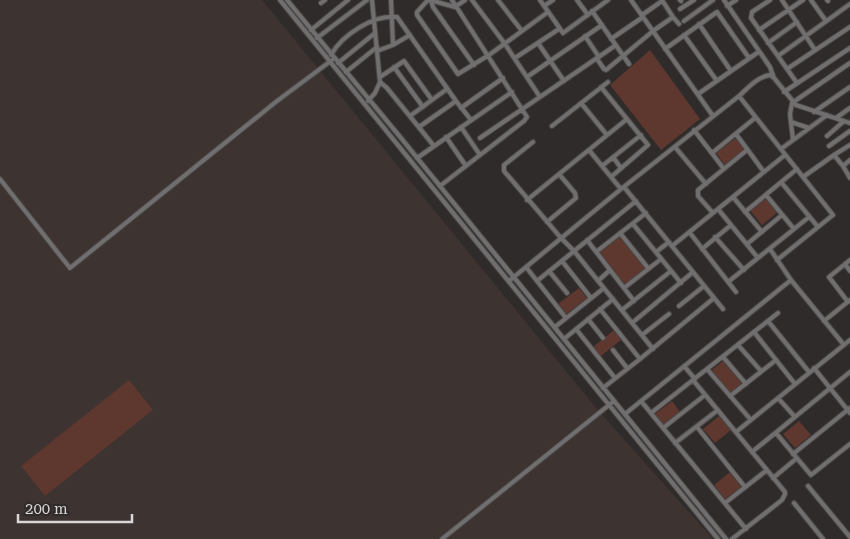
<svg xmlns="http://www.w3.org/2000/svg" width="850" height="539" viewBox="0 0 850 539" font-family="'Roboto Serif',serif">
	<rect width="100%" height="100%" fill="#2f2b2a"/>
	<path fill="#3d3331" d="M0,0H262L597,409L713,539H0Z"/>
	<path fill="#5e372f" d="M650,50L700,119L661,150L610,85Z
		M736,138L745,150L725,165L716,153Z
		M766,197L778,212L762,225L750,210Z
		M620,236L646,268L624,285L599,253Z
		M579,288L587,298L566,314L558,304Z
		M614,330L621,340L601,356L593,347Z
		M723,361L742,384L730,393L712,370Z
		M129,380L153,410L45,496L21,466Z
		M672,401L680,412L663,425L655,414Z
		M719,416L731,430L715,443L703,429Z
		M799,421L811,435L795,448L783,434Z
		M730,472L741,487L725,499L714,485Z"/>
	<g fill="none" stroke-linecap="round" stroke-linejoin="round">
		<defs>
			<path id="minor" d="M280,0L718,539
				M287,0L401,138L726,539
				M391,0L393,45
				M428,0L417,12V15L458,74L489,55L548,12
				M430,0L455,7L465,0
				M472,0L505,44L540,97
				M498,0L522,31
				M540,0L563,33L608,0
				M577,0L588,15
				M631,0L713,116
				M680,0L681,1
				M724,0L770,67L774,78
				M770,0L752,12L751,18L797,83
				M782,0L815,50
				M811,0L826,21
				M827,0L828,1
				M431,1L433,7L474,65
				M321,3L325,0
				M544,6L553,0
				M727,6L736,0
				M680,9L694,0
				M592,11L629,64
				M642,15L662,1
				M673,17L679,24
				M684,21L713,0
				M699,24L731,71
				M311,30L348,0
				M759,30L803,0
				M684,35L717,81
				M585,36L599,57
				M317,38L367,0
				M611,39L643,17
				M538,43L564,81
				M768,43L797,22
				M665,49L717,12L749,58
				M377,51L393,45L410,35
				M331,55C342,35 374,14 397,17L456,101
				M778,56L850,4
				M515,58L559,29
				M597,59L604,69L606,70L653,31L673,17L662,0
				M338,63L375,33
				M394,67L423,107
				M787,69L850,27
				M346,72L377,47
				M380,77L404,61L432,100
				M527,77L602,25
				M380,82L387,88L434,146
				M784,92L850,48
				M698,94L757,53
				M739,96L833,215L777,260
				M368,101L375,93L380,82L372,0
				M581,103L607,135
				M461,108L503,78
				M814,112L850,87
				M410,116L447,89
				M836,118L850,108
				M791,122L809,128
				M552,126L608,82
				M419,127L456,101L471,120
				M461,127L480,155
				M694,130L724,169
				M736,134L764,172
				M827,136L844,121
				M446,137L466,166
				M480,138L616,45
				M793,140L790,114L792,103L850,63
				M533,142L504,165V171L561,238L574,251L653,349
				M829,146L850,131
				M675,147L706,184
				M781,149L827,115
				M589,150L611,177L648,145L601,87
				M712,153L755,118
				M613,157L621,168
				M417,158L512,92
				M850,160L843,166L850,178
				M602,166L641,135
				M843,166L834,155L850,145
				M611,177L621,189
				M803,177L834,155
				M0,179L70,268L277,101L332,60
				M781,182L818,227
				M440,186L524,121L527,117L452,0
				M624,187L723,309
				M766,195L794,229
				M733,197L762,232
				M527,200L627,119
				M718,209L758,258
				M745,212L797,169
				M713,213L698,196V190L747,150
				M547,222L576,198L575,193L559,174
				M633,224L681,283
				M620,233L648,268
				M690,233L736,292
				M715,237L744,270
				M587,240L634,301
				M747,244L782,215
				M672,246L785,155
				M702,249L731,225
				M770,249L791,280L844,345
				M596,252L646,213
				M656,252L669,242
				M562,261L591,298
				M845,264L850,271
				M526,267L566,318
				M549,271L567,293
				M509,281L621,189L739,96C748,88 757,77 770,75L774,78L796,105L850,123
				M537,281L636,201
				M598,281L610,270
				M728,282L809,217
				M624,288L661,259
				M848,302L829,277L850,260
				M679,306L704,286
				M600,309L640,359
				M622,310L671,271
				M588,319L603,338
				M768,321L809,372
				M824,321L850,300
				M632,323L693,272
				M555,327L604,288
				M576,329L615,378
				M754,332L795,384
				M642,335L669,314
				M564,339L613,299
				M738,345L761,371
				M613,350L627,368
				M723,357L746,384
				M684,366L695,379
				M814,368L850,413
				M707,369L751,420
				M693,380L785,492V494L782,500L732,539
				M603,388L640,359L714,298
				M730,396L776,360
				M778,398L795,417
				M641,401L746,529
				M651,413L778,313
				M625,414L791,280
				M697,427L745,487
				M663,428L705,395
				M736,432L850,340
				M776,433L811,475L850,444
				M675,443L718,410
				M752,452L850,372
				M793,454L850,408
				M773,478L797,458
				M808,486L850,537
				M725,503L767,470
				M794,503L823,539
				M442,539L614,401"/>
		</defs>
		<use href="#minor" stroke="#4a4746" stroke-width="6"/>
		<use href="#minor" stroke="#706e6e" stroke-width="4"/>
	</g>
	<path d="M18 514v8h114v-8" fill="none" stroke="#dad8d7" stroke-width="2.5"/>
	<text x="25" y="514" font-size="15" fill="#dad8d7" stroke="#2f2b2a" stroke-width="4" paint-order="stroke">200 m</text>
</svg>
